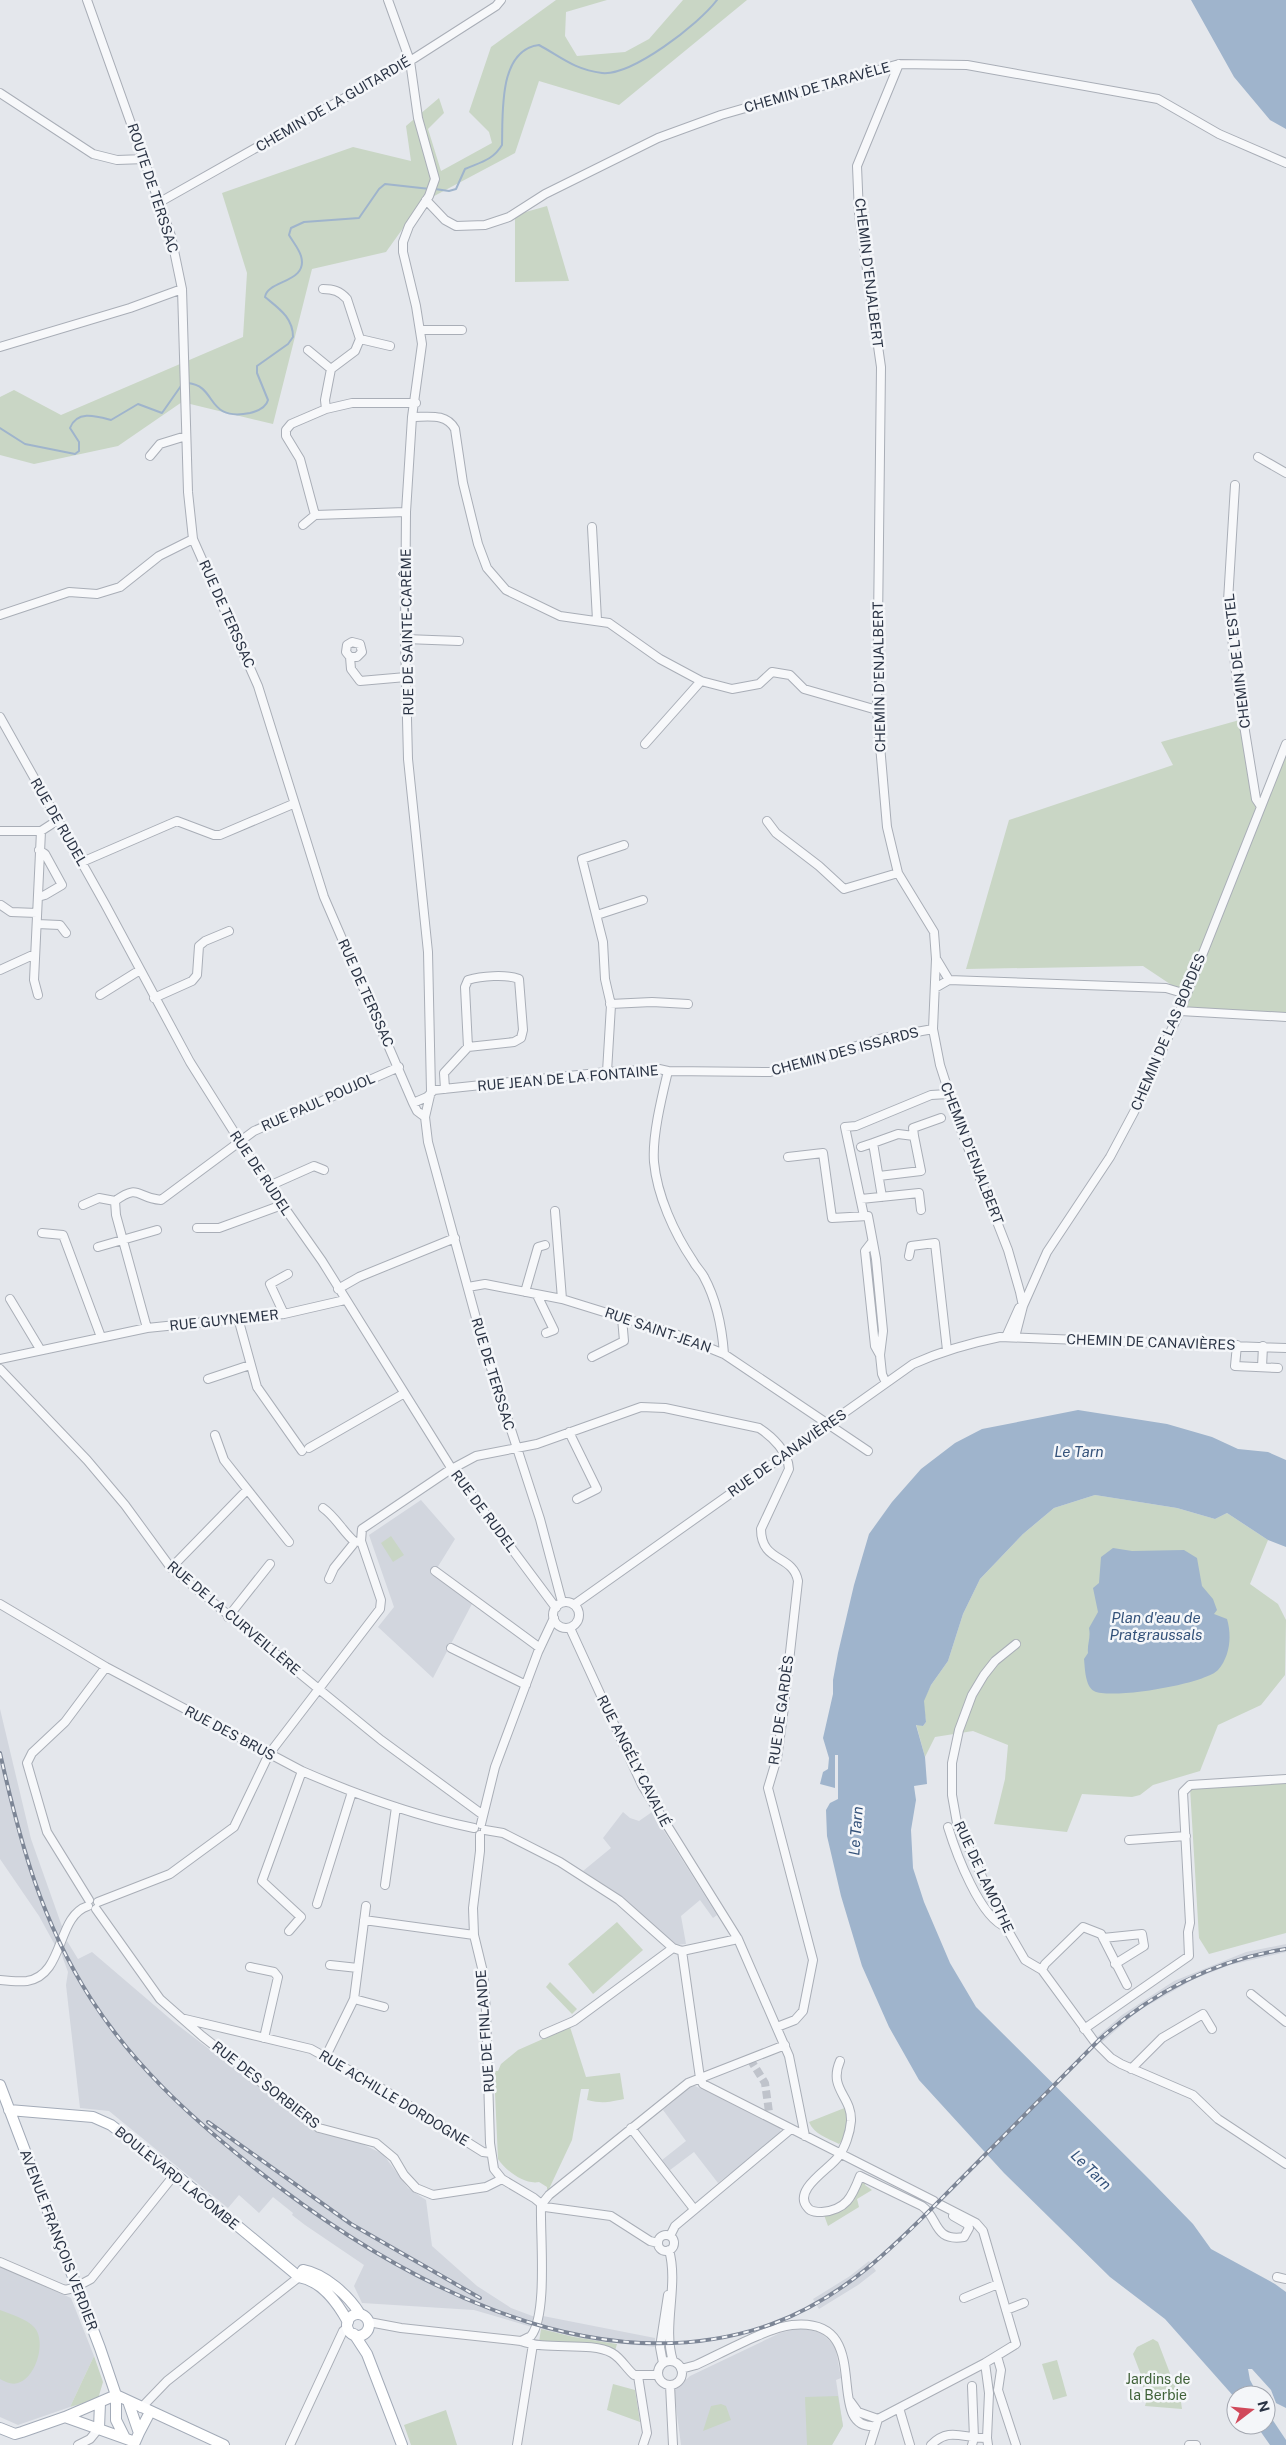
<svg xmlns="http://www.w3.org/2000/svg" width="1286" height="2445" viewBox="0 0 1286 2445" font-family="'Public Sans',sans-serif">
	<rect width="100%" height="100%" fill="#e4e7ec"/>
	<path fill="#d2d6de" d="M421,1500L455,1539L434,1573L473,1602L433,1678L378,1627L394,1607L369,1535Z
		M0,1709L31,1839L64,1932L56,1947L39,1916L0,1859Z
		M623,1812L630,1818L639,1821L652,1812L717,1915L713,1918L700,1900L681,1916L686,1944L675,1945L623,1897L583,1871L611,1848L603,1838Z
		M67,1941L78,1959L92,1952L175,2023L319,2133L354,2140L383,2154L408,2188L426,2200L432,2246L477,2286L511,2308L535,2317L532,2327L474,2310L362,2303L354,2286L364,2265L305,2225L292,2215L293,2213L273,2197L259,2213L239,2195L228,2208L109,2111L80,2108L66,1985L68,1972L61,1953Z
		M1286,1944V1952L1230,1965L1194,1979L1138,2011L1101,2043L1096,2038L1122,2015L1174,1981L1246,1952Z
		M693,2085L780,2126L781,2134L718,2183L694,2152L670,2170L662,2160L686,2141L663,2110Z
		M869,2261L876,2271L858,2285L819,2309L813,2299L850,2276Z
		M0,2266L71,2298L94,2356L70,2407L18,2425L0,2417Z
		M543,2316L655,2338V2347L589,2340L541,2329Z
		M800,2328L821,2333L835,2346L841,2378L836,2380L843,2426L832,2445H681L674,2391L690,2376L780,2333Z"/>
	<path fill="#c9d6c5" d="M556,0H607L566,12L565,36L577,56L625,52L649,39L683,0H747L619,105L539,81L515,153L421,203L386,252L312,269L273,424L182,402L118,446L34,464L0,455V397L14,390L61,415L243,337L247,273L222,193L353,147L411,161L406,126L439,98L444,113L428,129L441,171L492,143L489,132L469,112L491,47Z
		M547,206L569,281L515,282V215Z
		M1243,719L1260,804L1286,744V1017L1180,1011L1185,994L1143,966L966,969L1009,820L1173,765L1161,742Z
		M1095,1495L1177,1508L1215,1519L1227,1513L1268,1540L1250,1584L1278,1604L1286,1620L1285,1675L1261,1705L1218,1725L1200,1771L1153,1785L1140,1795L1132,1797L1082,1794L1067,1832L994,1824L1005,1779L1008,1745L973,1731L935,1737L925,1757L916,1724L923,1726L926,1722L923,1701L931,1685L948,1661L963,1614L980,1579L1023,1534L1054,1508Z
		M391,1536L404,1555L393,1562L381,1543Z
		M1286,1782V1933L1209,1954L1199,1938L1190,1788Z
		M617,1922L643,1950L593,1994L568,1964Z
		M550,1982L577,2009L572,2014L546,1987Z
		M570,2027L586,2077L620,2073L624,2099C609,2102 603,2104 587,2100L589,2089H581L572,2140L549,2189L547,2190V2187L539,2182C525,2185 506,2171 498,2159L494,2071H498L501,2064L518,2050Z
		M847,2107C849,2120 850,2135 839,2144C827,2138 814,2134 809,2122Z
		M862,2181L866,2182L865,2185L872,2190L857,2199L859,2207L828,2226L824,2215L847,2207Z
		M0,2310C10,2314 27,2319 34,2327C47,2341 36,2378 18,2383C11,2385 6,2382 0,2379Z
		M541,2329L574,2337L617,2344L615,2351L605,2346L539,2342Z
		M1153,2339L1158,2342L1181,2402L1182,2409L1145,2406L1147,2399L1142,2384L1143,2380L1133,2354L1137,2347Z
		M94,2356L103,2382L98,2399L70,2407Z
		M1057,2360L1067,2396L1053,2400L1042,2364Z
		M613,2384L635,2390L640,2422L607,2410Z
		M838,2396L843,2426L832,2445H807L805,2397Z
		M721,2404L726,2406L731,2420L703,2431L711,2406Z
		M446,2410L457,2445H411L404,2425Z"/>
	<path fill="#9fb4cc" d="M1191,0H1286V129L1270,120L1234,77Z
		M1078,1410L1167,1424L1212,1437L1238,1449L1268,1452L1286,1460V1547L1268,1540L1227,1513L1215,1519L1177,1508L1095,1495L1054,1508L1023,1534L980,1579L963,1614L948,1661L931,1685L924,1701L926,1722L923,1726L916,1725L925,1757L927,1784L914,1786L916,1800L911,1830L913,1868L924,1902L950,1963L976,2007L1150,2180L1193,2224L1211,2249L1275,2284L1286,2292V2408L1276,2403L1271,2390L1252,2369H1248L1250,2380L1258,2395H1236V2399L1165,2319L1110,2277L1004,2173L919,2080L889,2027L862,1966L841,1896L827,1836L826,1810L830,1803L838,1799V1755H835V1788L820,1784L823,1772L828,1769L829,1758L823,1738L833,1694V1680L838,1653L854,1585L869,1534L892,1502L921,1469L955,1443L982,1429Z
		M1113,1548L1132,1551L1184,1550L1197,1558L1202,1586L1213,1599L1217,1610L1214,1614L1227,1619C1232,1636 1230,1656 1218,1670C1205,1684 1111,1700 1094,1691C1085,1686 1085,1668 1084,1659L1088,1653C1087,1644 1091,1638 1089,1628L1098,1612L1093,1588L1099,1583L1101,1557Z
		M1266,2410L1286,2440V2445H1270L1256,2425H1266Z"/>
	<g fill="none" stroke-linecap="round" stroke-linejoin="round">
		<path stroke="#9fb4cc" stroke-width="2" d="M435,189L449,191L456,189L465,169C481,162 493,160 502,145C503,114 498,50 539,45C561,57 575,70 602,73C632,76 699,24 717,0
			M188,383C218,386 205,422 250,413C258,411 266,408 268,400L257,373V366L288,344L293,337C293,317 278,308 265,297C267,280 309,283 301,256C299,249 293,242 289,235L291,228L304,222L359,218L379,189L385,184L430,189
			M0,428L25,444L75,454L79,451V442L70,428C77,410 96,416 111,420L138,404L162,413L183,383"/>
		<path stroke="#bfc3cb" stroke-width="8" stroke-dasharray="8 4" stroke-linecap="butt" d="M750,2059L765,2083L769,2112"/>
		<defs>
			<path id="minor" d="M87,0L171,236L182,289L188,492L193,539L258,686L324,897L413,1103L417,1111L425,1117L428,1142L482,1340L540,1519L562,1602
				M388,0L410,61L418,118L435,179L429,196L409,226L403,242V252L416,306L422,344L412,417L406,512L405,639L408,759L428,952L431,1091L425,1117
				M899,64L857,166L859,214L881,367L877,710L887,827L898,873L934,932L936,959L933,1029L940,1065L960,1127L1008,1250L1020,1292L1023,1306L1015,1337
				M0,93L93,154L117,160L145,159
				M426,200L445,220L456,226L485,225L509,217L545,194L658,138L721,115L899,64L967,65L1158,99L1219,134L1286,163
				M160,202L410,61L496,6L501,0
				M323,289C333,289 340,291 347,299L360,339L355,351L331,369L325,400L326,409
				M421,330H462
				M360,339L390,346
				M0,347L130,308L182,289
				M308,350L331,369
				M412,417C429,417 446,413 455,429L463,483L478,544L487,568L506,590L560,616L609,623L660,659L701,681L732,689L759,684L772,672L790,675L804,689L877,710
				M150,456L160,444L186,436
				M1258,457L1286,473
				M1235,485L1228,601L1237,682L1256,799L1260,805
				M315,515L406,512
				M303,525L315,515L300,459L286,436V430L291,424L326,409L352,403H416
				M592,527L597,620
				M0,615L69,592L97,594L120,587L159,556L193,539
				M405,639L459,641
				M352,642L360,644L362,652L357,657H350L346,652L347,645Z
				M350,657L351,669L360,681L406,677
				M0,717L105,904L190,1062L258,1170L322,1261L450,1466L556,1608
				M645,744L701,681
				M767,821L776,833L819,866L844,889L898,873
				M0,831H41L58,820
				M82,862L177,821L214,835H220L293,804
				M38,897L45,895L62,885L45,854L39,850
				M1,905L11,912L37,913
				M597,915L643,900
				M37,924L60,925L66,933
				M937,960L949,980
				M0,970L35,954
				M935,988L949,980L1166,988L1186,994
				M38,995L34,980L41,831
				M100,995L140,970
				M154,998L192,981L197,975L199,946L205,941L229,931
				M610,1004L652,1002L688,1004
				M1180,1011L1286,1017
				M668,1071L770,1072L883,1038L933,1029
				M607,1072L611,1005L605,979L603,942L582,859L624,845
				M445,1089L444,1073L468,1047L514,1042L521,1038L523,1030L519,979C506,974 481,976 468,980L465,987L468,1047
				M413,1103L427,1097L434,1090L607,1072L659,1069L668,1071C662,1096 652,1136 654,1162C657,1195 674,1233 693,1261C696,1267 701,1271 704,1277C717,1301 722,1327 724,1354
				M914,1136L913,1128L941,1118
				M861,1147L873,1143
				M788,1157L823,1153L832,1218L868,1216L876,1259L883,1331L880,1355L882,1374L886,1383
				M879,1176L921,1171L914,1136L898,1134L873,1143L882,1197
				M269,1186L314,1166L324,1170
				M861,1199L919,1193L921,1210
				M83,1205L99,1198L115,1201
				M555,1211L562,1299
				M864,1216L845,1127L856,1126L931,1095L948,1094
				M197,1228H219L282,1205
				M42,1233L63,1235L101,1337
				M872,1242L865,1251L875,1346L880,1355
				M98,1247L157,1230
				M909,1256L911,1246L935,1243L947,1350
				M468,1287L485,1284L562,1299L675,1334L724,1354L868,1451
				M338,1289L359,1277L455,1238
				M525,1292L538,1247L545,1245
				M537,1295L554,1330L546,1333
				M10,1299L40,1349
				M1023,1306L1047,1252L1110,1157L1134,1112L1180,1011L1286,744
				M284,1314L270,1284L288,1274
				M238,1318L257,1387L302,1451
				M147,1328L116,1215L115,1201C140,1183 136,1198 161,1200L254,1131L399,1067
				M1006,1337L1019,1308
				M1237,1345L1235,1366L1278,1368
				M592,1357L624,1341L622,1318
				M0,1359L147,1328L284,1314L345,1300
				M1262,1367L1263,1346
				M0,1369L87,1460L125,1505L171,1568L381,1740L483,1815
				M208,1379L250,1365
				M569,1432L597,1489L577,1499
				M215,1435L224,1460L289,1542
				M309,1448L403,1394
				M323,1508C336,1517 343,1532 355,1542L361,1541
				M171,1568L247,1490
				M435,1571L540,1648
				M329,1579L334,1568L355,1542
				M553 1615a13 13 0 1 1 26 0a13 13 0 1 1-26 0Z
				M0,1604L106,1667L302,1771C357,1795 415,1816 474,1828
				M575,1604L913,1364C942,1351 970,1343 1000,1337L1286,1348
				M228,1617L270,1564
				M570,1628L642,1785L738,1939L789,2056L805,2136
				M1016,1644L995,1661L984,1675L972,1695L959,1730L952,1763V1795L957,1823L1003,1922L1025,1960L1042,1970L1094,2041
				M451,1648L526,1685
				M481,1824L495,1767L538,1652L554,1618
				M948,1827C956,1853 980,1918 1006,1927
				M485,1830L503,1833L560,1862L619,1900L673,1948L682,1951
				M480,1835V1851L473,1908L474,1935L483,1972L486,2011L490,2143L494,2169L502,2179L534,2198L545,2207L611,2216L650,2241L658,2243
				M1129,1840L1186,1836
				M385,1885L396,1807
				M89,1900L47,1832L27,1763L32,1753L65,1722L106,1667
				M98,1902L170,1874L234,1827L269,1754L380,1609L381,1600L361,1541L362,1529L448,1471L476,1456L537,1444L641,1407L665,1408L759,1428C773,1437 788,1452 789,1469L761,1529C761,1563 793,1554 798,1581L783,1715L777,1758L768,1788L813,1960L803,2011L795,2020L777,2027
				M317,1904L352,1792
				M96,1909L160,1999L202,2036L319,2128L376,2143L394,2158L404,2175L416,2188L433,2195L486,2187L502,2179
				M364,1920L474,1935
				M289,1931L301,1917L262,1881L302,1771
				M1103,1938L1142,1934L1144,1946L1115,1964
				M682,1951L700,2078L703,2084L934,2201
				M682,1951L738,1939
				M330,1965L358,1968
				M250,1967L274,1972L278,1977L264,2038
				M1042,1970L1045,1964L1083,1927L1101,1934L1127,1985
				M0,1980C9,1981 18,1982 27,1981C65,1975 56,1916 88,1906
				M1251,1994L1286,2022
				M354,1999L384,2007
				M185,2019L311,2049L376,2085L483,2152L491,2153
				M1084,2029L1189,1956L1188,1932L1190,1923L1183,1792L1190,1785L1286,1779
				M544,2034L574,2021L673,1948
				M1098,2045L1111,2058L1121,2064L1193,2095L1218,2119L1286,2164
				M326,2056L354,1999L366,1906
				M840,2061C828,2089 852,2096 851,2121C850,2133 845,2148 838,2157C831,2168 791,2190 808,2208C811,2212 817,2212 822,2212C846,2210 852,2197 860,2176L922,2206C939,2218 933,2242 964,2237L969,2228L967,2224L953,2216L954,2213
				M1131,2069L1162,2038L1203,2014L1212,2029
				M631,2128L694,2209
				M541,2205L549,2195L688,2083L785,2045
				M658 2243a8 8 0 1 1 16 0a8 8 0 1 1-16 0Z
				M670,2236L675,2226L791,2129
				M669,2250C679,2286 662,2326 673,2361
				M0,2262L65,2290L74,2288L91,2279L175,2174
				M1277,2277L1286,2279
				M964,2298L998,2284
				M1006,2310L1024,2303
				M369,2322L401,2328L521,2341C547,2351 590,2341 612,2353C621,2358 626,2368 634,2375H658
				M521,2341L531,2336C548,2314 540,2235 541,2205
				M997,2356L1001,2370L998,2390L1016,2445
				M658 2373a12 12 0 1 1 24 0a12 12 0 1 1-24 0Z
				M663,2363L660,2347L668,2295
				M985,2363L989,2393L987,2438
				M681,2369L696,2365C720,2354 769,2327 792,2325C879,2316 820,2431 876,2426L878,2419
				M638,2376L647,2433L643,2445
				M670,2385L673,2445
				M850,2401L858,2412L878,2419
				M141,2408L167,2381L299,2277
				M899,2408L910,2445
				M878,2419L985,2363L1016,2344L983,2231L976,2223L939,2204
				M78,2445L90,2439L99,2428
				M290,2445L343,2331L348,2327
				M517,2445L533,2344
				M870,2445L876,2426
				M931,2445C950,2426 963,2439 987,2438L988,2445
				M972,2445L974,2438L972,2386
				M1189,2445H1196"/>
			<path id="major" d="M0,2085L100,2348L116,2395V2420L125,2438
				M9,2110L93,2117L111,2125L175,2174L299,2277C322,2281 337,2302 348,2322
				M299,2277L303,2270C325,2274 349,2296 360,2314
				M347 2325a11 11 0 1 1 22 0a11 11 0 1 1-22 0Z
				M354,2334L367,2354L402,2445
				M116,2395L224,2445
				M128,2401L139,2433L135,2442
				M65,2417L135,2442
				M0,2428L15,2434L22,2432L65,2417L116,2395
				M99,2428L100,2403
				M139,2433L150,2412"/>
		</defs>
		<use href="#minor" stroke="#a9aeb7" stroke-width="10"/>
		<use href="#major" stroke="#a3abb8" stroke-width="12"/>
		<use href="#minor" stroke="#f7f8fa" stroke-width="8"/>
		<use href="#major" stroke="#fff" stroke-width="10"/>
		<defs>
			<path id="rail" d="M0,1753C20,1842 41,1921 91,1999C133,2064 187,2114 247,2162C386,2274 589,2390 772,2324C851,2295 904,2236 962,2178C1008,2132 1054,2085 1100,2039C1154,1991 1215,1960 1286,1949
				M208,2122L351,2224L480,2298"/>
		</defs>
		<use href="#rail" stroke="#7d8696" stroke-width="4"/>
		<use href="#rail" stroke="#f4f6f9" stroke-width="2" stroke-dasharray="5.5" stroke-linecap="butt"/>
	</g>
	<g text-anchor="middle" stroke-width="5" stroke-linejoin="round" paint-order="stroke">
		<g font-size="14" fill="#2b3445" stroke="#f4f6f9">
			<text transform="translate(817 87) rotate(-16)" y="5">CHEMIN DE TARAVÈLE</text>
			<text transform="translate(333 104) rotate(-30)" y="5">CHEMIN DE LA GUITARDIÉ</text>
			<text transform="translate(153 188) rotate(72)" y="5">ROUTE DE TERSSAC</text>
			<text transform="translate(869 273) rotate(83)" y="5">CHEMIN D'ENJALBERT</text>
			<text transform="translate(227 614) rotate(66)" y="5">RUE DE TERSSAC</text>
			<text transform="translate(407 632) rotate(-91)" y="5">RUE DE SAINTE-CARÊME</text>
			<text transform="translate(1237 661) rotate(-97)" y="5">CHEMIN DE L'ESTEL</text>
			<text transform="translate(879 677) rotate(-91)" y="5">CHEMIN D'ENJALBERT</text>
			<text transform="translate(59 822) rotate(60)" y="5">RUE DE RUDEL</text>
			<text transform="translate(366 993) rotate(66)" y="5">RUE DE TERSSAC</text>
			<text transform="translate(1168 1032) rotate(-67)" y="5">CHEMIN DE LAS BORDES</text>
			<text transform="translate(845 1051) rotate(-15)" y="5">CHEMIN DES ISSARDS</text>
			<text transform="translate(568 1078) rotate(-5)" y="5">RUE JEAN DE LA FONTAINE</text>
			<text transform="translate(318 1102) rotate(-24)" y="5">RUE PAUL POUJOL</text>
			<text transform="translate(972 1153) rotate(69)" y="5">CHEMIN D'ENJALBERT</text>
			<text transform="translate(261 1173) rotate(56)" y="5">RUE DE RUDEL</text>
			<text transform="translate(224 1320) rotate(-6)" y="5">RUE GUYNEMER</text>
			<text transform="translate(658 1330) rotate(19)" y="5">RUE SAINT-JEAN</text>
			<text transform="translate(1151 1342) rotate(2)" y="5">CHEMIN DE CANAVIÈRES</text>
			<text transform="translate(493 1374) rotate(73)" y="5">RUE DE TERSSAC</text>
			<text transform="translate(787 1453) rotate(-35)" y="5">RUE DE CANAVIÈRES</text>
			<text transform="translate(484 1511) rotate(53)" y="5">RUE DE RUDEL</text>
			<text transform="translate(234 1618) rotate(40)" y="5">RUE DE LA CURVEILLÈRE</text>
			<text transform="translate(781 1710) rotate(-82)" y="5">RUE DE GARDÈS</text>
			<text transform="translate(230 1733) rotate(28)" y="5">RUE DES BRUS</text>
			<text transform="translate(634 1761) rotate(63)" y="5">RUE ANGÉLY CAVALIÉ</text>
			<text transform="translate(984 1877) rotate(65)" y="5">RUE DE LAMOTHE</text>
			<text transform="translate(485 2031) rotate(-94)" y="5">RUE DE FINLANDE</text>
			<text transform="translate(266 2085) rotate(38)" y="5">RUE DES SORBIERS</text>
			<text transform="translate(394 2098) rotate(31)" y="5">RUE ACHILLE DORDOGNE</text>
			<text transform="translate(177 2178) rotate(39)" y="5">BOULEVARD LACOMBE</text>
			<text transform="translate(59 2240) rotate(69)" y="5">AVENUE FRANÇOIS VERDIER</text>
		</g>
		<g font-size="14" fill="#3f6138" stroke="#f4f6f9">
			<text x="1158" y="2384">Jardins de<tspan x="1158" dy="16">la Berbie</tspan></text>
		</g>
		<g font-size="15" font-style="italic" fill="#34527a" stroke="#f4f6f9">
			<text x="1079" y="1457">Le Tarn</text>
			<text x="1156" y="1623">Plan d'eau de<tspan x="1156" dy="17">Pratgraussals</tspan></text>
			<text transform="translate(856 1831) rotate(-86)" y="5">Le Tarn</text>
			<text transform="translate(1091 2170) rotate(44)" y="5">Le Tarn</text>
		</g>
	</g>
	<g transform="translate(1251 2410) rotate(74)"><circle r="24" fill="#f4f6f9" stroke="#a4a8b1"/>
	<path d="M0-4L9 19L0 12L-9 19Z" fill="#d1495b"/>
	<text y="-8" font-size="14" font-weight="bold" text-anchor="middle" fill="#2b3445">N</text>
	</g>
</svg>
